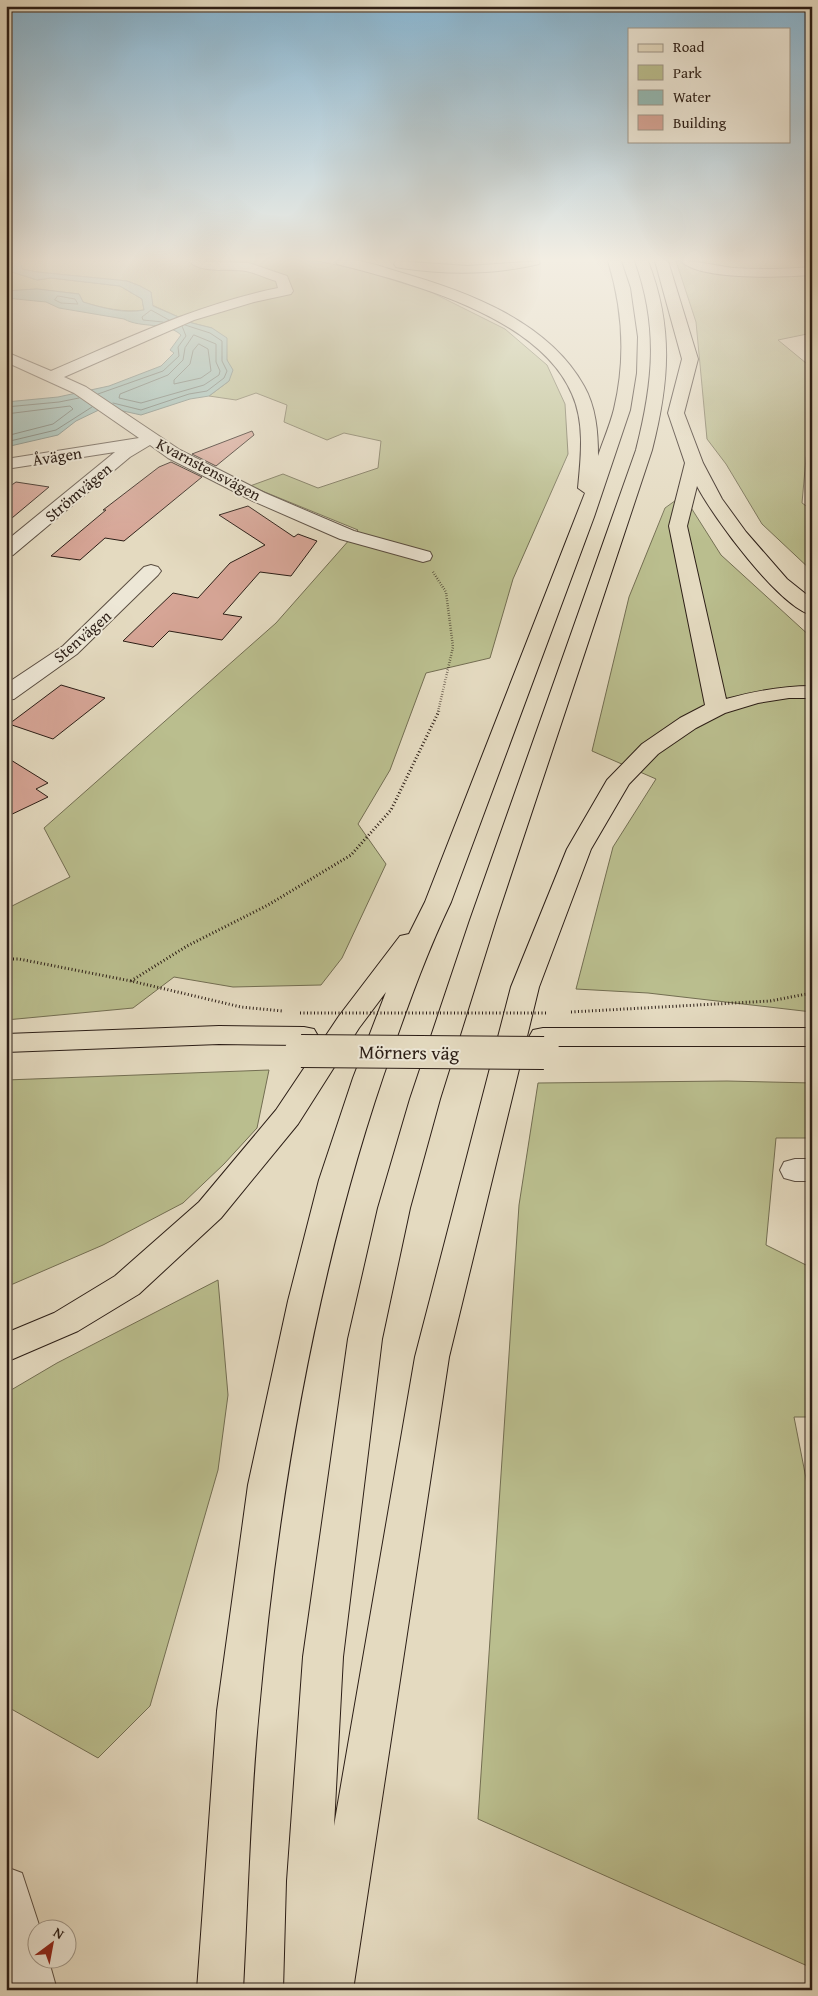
<svg xmlns="http://www.w3.org/2000/svg" width="818" height="1996" viewBox="0 0 818 1996" font-family="'Gentium Book Plus',serif">
	<rect width="100%" height="100%" fill="#e4dac0"/>
	<filter id="stains"><feTurbulence type="fractalNoise" baseFrequency=".004" numOctaves="4"/><feColorMatrix values="0 0 0 0 .2 0 0 0 0 .09 0 0 0 0 .02 0 0 0 .5 -.17"/></filter>
	<radialGradient id="worn" r=".72"><stop offset=".6" stop-color="#630" stop-opacity="0"/><stop offset="1" stop-color="#630" stop-opacity=".3"/></radialGradient>
	<path fill="#babe8e" stroke="#736e52" d="M20,261H317L361,270L431,292L505,329L547,365L565,404L568,454L513,579L490,658L426,673L390,770L358,824L386,864L342,958L321,985L233,987L174,977L133,1008L6,1020V909L70,877L44,828L276,623L358,530L250,486L283,474L318,488L378,468L381,441L344,433L327,440L284,422L287,405L256,393L236,400L209,396L229,381L227,360L212,328L192,323L152,305L151,292L140,286L127,281L37,272L22,269Z
		M676,261H812V333L778,340L812,368V436L806,458L802,503L812,510V571L762,524L726,464L707,439L696,322Z
		M6,267L9,271L37,280L51,278L120,286L142,299L144,310C124,313 103,308 83,302L79,294L37,289L6,291Z
		M683,495L721,555L812,638V1012L648,993L576,989L613,847L656,779L592,751L629,597L665,508Z
		M269,1070L257,1128L224,1164L183,1203L103,1245L6,1287V1080Z
		M727,1081L812,1083V1138H776L766,1245L812,1268V1417H794L812,1509V1968L478,1819L519,1205L538,1083Z
		M218,1280L228,1395L218,1470L150,1706L98,1758L6,1706V1393L57,1363Z"/>
	<path fill="#95bab4" stroke="#6b7c75" d="M6,261H20L22,269L37,272L127,281L140,286L151,292L153,306L192,323L212,328L227,338V360L233,370L229,381L209,396L190,399L141,415L105,407L76,421L58,435L6,447V402L58,397L109,386L161,366L174,353L170,350L181,335C166,321 142,329 124,319L59,308L46,302L6,298V291L37,289L79,294L83,302C102,308 125,314 144,310L142,299L120,286L51,278L37,280L9,271Z"/>
	<g fill="none" stroke-linecap="round" stroke-linejoin="round">
		<path stroke="#606c65" stroke-width="1" d="M58,296L75,299L78,304L61,303L55,300Z
			M163,322L143,320L142,317L151,310L169,320
			M194,335L216,344V362L220,371L219,375L204,385L141,403L119,398L120,394L168,375L183,360L185,348Z
			M199,344L208,349L211,371L201,378L174,384V380L190,364L193,351Z
			M98,394L163,371L179,356L178,347L186,336L182,326
			M113,403L141,410L189,394L207,391L224,378L227,371L222,361V341L210,333L185,325
			M6,407L59,402L79,398
			M6,414L70,406L73,409L53,424L6,436
			M6,442L56,430L92,407"/>
	</g>
	<path fill="#d6a596" stroke="#2c1e16" d="M252,431L254,435L216,466L192,454Z
		M171,462L202,477L124,541L105,538L80,560L51,556L106,510H103L159,467Z
		M16,482L49,487L6,523V489Z
		M248,506L294,537L298,534L317,541L291,576L260,572L223,614L242,617L222,640L169,631L153,647L123,641L173,593L198,598L230,563L265,545L219,515Z
		M61,685L105,698L53,739L9,724Z
		M6,757L48,783L36,789L48,797L6,817Z"/>
	<g fill="none" stroke-linecap="round" stroke-linejoin="round">
		<defs>
			<path id="minor" d="M189,261L249,263L287,276L293,291L291,294L254,302L194,320L64,377L86,387L180,450L265,493L354,531L430,552L432,556L430,560L423,562L340,539L253,501L168,458L150,445L130,457L13,555L6,557V541L115,452L6,469V459L139,438L74,393L6,362V352L51,371C126,339 198,304 278,288L276,281C266,278 256,273 246,271C230,268 201,274 189,261Z
				M151,565L158,567L161,571L158,575L77,654L14,699L6,700V684L63,646L144,567Z
				M795,1159H812V1181H795L784,1178L780,1170L784,1162Z
				M6,1867L22,1873L40,1928H38V1958H48L57,1990H11L6,1973Z"/>
			<path id="major" d="M219,1026L304,1027L314,1029L318,1036L314,1043L304,1045L219,1044L6,1052V1034Z
				M543,1028H812V1046H543L533,1044L529,1037L533,1030Z"/>
			<path id="highway" d="M336,261C343,261 351,261 359,261C372,263 386,268 399,272C466,291 548,321 584,386C596,407 598,432 598,456C603,441 610,425 614,409C626,359 623,310 608,261H621L630,288L637,337L636,373L630,410L594,517L451,902C428,950 411,997 393,1048C318,1259 279,1487 259,1710C250,1803 248,1897 243,1990H197L217,1711L248,1485L288,1301L319,1180L353,1078L386,992L359,1028L298,1124L221,1218L139,1294L78,1331L6,1362V1333L54,1313L115,1276L199,1202L276,1110L339,1016L400,936L409,934L425,902L585,493L578,488C581,457 585,423 572,394C539,317 412,283 337,264Z
				M396,261L468,266L540,261L539,264C493,275 448,275 401,268L396,267L394,264Z
				M635,261H648C674,328 669,383 652,450L496,920L440,1099L410,1208L382,1339L343,1657L334,1826L415,1357L511,987L567,849L607,780L642,744L680,718L705,705L669,526L685,463L668,413L682,359L655,261H668L698,359L684,413L703,463L722,499L746,532L787,579L812,599V615C779,607 713,517 697,486L687,526L726,699C755,691 782,686 812,686V698H789L758,703L725,713L696,728L658,754L629,784L591,849L539,987L449,1357L353,1990H284L287,1881L303,1657L348,1339L378,1208L410,1099L470,920L636,450C653,383 659,328 635,261Z
				M681,261C699,261 716,266 734,268C760,270 786,269 812,267V275C784,277 700,281 681,261Z"/>
		</defs>
		<use href="#minor" stroke="#5a4d40" stroke-width="2"/>
		<use href="#major" stroke="#2c1e16" stroke-width="2"/>
		<use href="#highway" stroke="#2c1e16" stroke-width="2"/>
		<path stroke="#2c1e16" stroke-width="2.5" stroke-dasharray="0.5 2" stroke-linecap="butt" d="M433,572L446,592L453,647L438,712"/>
		<path stroke="#2c1e16" stroke-width="3" stroke-dasharray="1 2.5" stroke-linecap="butt" d="M6,959H19L131,981L241,1007L282,1011
			M131,981L187,946L268,905L351,855L391,810L439,711
			M571,1012L770,1001L812,993"/>
		<use href="#minor" fill="#ede7d6" fill-rule="evenodd"/>
		<use href="#major" fill="#e4dac0" fill-rule="evenodd"/>
		<use href="#highway" fill="#e4dac0" fill-rule="evenodd"/>
		<defs>
			<path id="major-bridge" d="M301,1051L544,1053"/>
		</defs>
		<use href="#major-bridge" stroke="#2c1e16" stroke-width="34" stroke-linecap="butt"/>
		<path stroke="#2c1e16" stroke-width="3" stroke-dasharray="1 2.5" stroke-linecap="butt" d="M300,1013H547"/>
		<use href="#major-bridge" stroke="#e4dac0" stroke-width="32"/>
	</g>
	<linearGradient id="sky" x2="0" y2="1"><stop stop-color="#87b6d3"/><stop offset="0.48" stop-color="#f3eee3"/><stop offset="1" stop-color="#f3eee3" stop-opacity="0"/></linearGradient>
	<rect width="818" height="541" fill="url(#sky)"/>
	<g text-anchor="middle" stroke-width="4" stroke-linejoin="round" paint-order="stroke">
		<g font-size="16" fill="#2c1e16" stroke="#ede7d6">
			<text transform="translate(57 456) rotate(-9)" y="6">Åvägen</text>
			<text transform="translate(209 469) rotate(28)" y="6">Kvarnstensvägen</text>
			<text transform="translate(78 492) rotate(-40)" y="6">Strömvägen</text>
			<text transform="translate(82 636) rotate(-41)" y="6">Stenvägen</text>
		</g>
		<g font-size="19" fill="#2c1e16" stroke="#ede7d6">
			<text transform="translate(409 1052) rotate(1)" y="7">Mörners väg</text>
		</g>
	</g>
	<rect width="818" height="1996" fill="none" stroke="#e4dac0" stroke-width="25"/>
	<rect x="8" y="8" width="803" height="1981" fill="none" stroke="#2c1e16" stroke-width="2.5"/>
	<rect x="12" y="12" width="793" height="1971" fill="none" stroke="#2c1e16"/>
	<rect x="628" y="28" width="162" height="115" fill="#ede7d6" stroke="#a09789"/>
	<rect x="638" y="44" width="25" height="8" fill="#e4dac0" stroke="#a09789"/>
	<text x="673" y="52" font-size="15" fill="#2c1e16">Road</text>
	<rect x="638" y="65" width="25" height="15" fill="#babe8e" stroke="#a09789"/>
	<text x="673" y="78" font-size="15" fill="#2c1e16">Park</text>
	<rect x="638" y="90" width="25" height="15" fill="#95bab4" stroke="#a09789"/>
	<text x="673" y="102" font-size="15" fill="#2c1e16">Water</text>
	<rect x="638" y="115" width="25" height="15" fill="#d6a596" stroke="#a09789"/>
	<text x="673" y="128" font-size="15" fill="#2c1e16">Building</text>
	<g transform="translate(52 1944) rotate(32)"><circle r="24" fill="#ede7d6" stroke="#a09789"/>
	<path d="M0-4L9 19L0 12L-9 19Z" fill="#8f2418"/>
	<text y="-8" font-size="14" font-weight="bold" text-anchor="middle" fill="#2c1e16">N</text>
	</g>
	<rect width="100%" height="100%" filter="url(#stains)"/>
	<rect width="100%" height="100%" fill="url(#worn)"/>
</svg>
